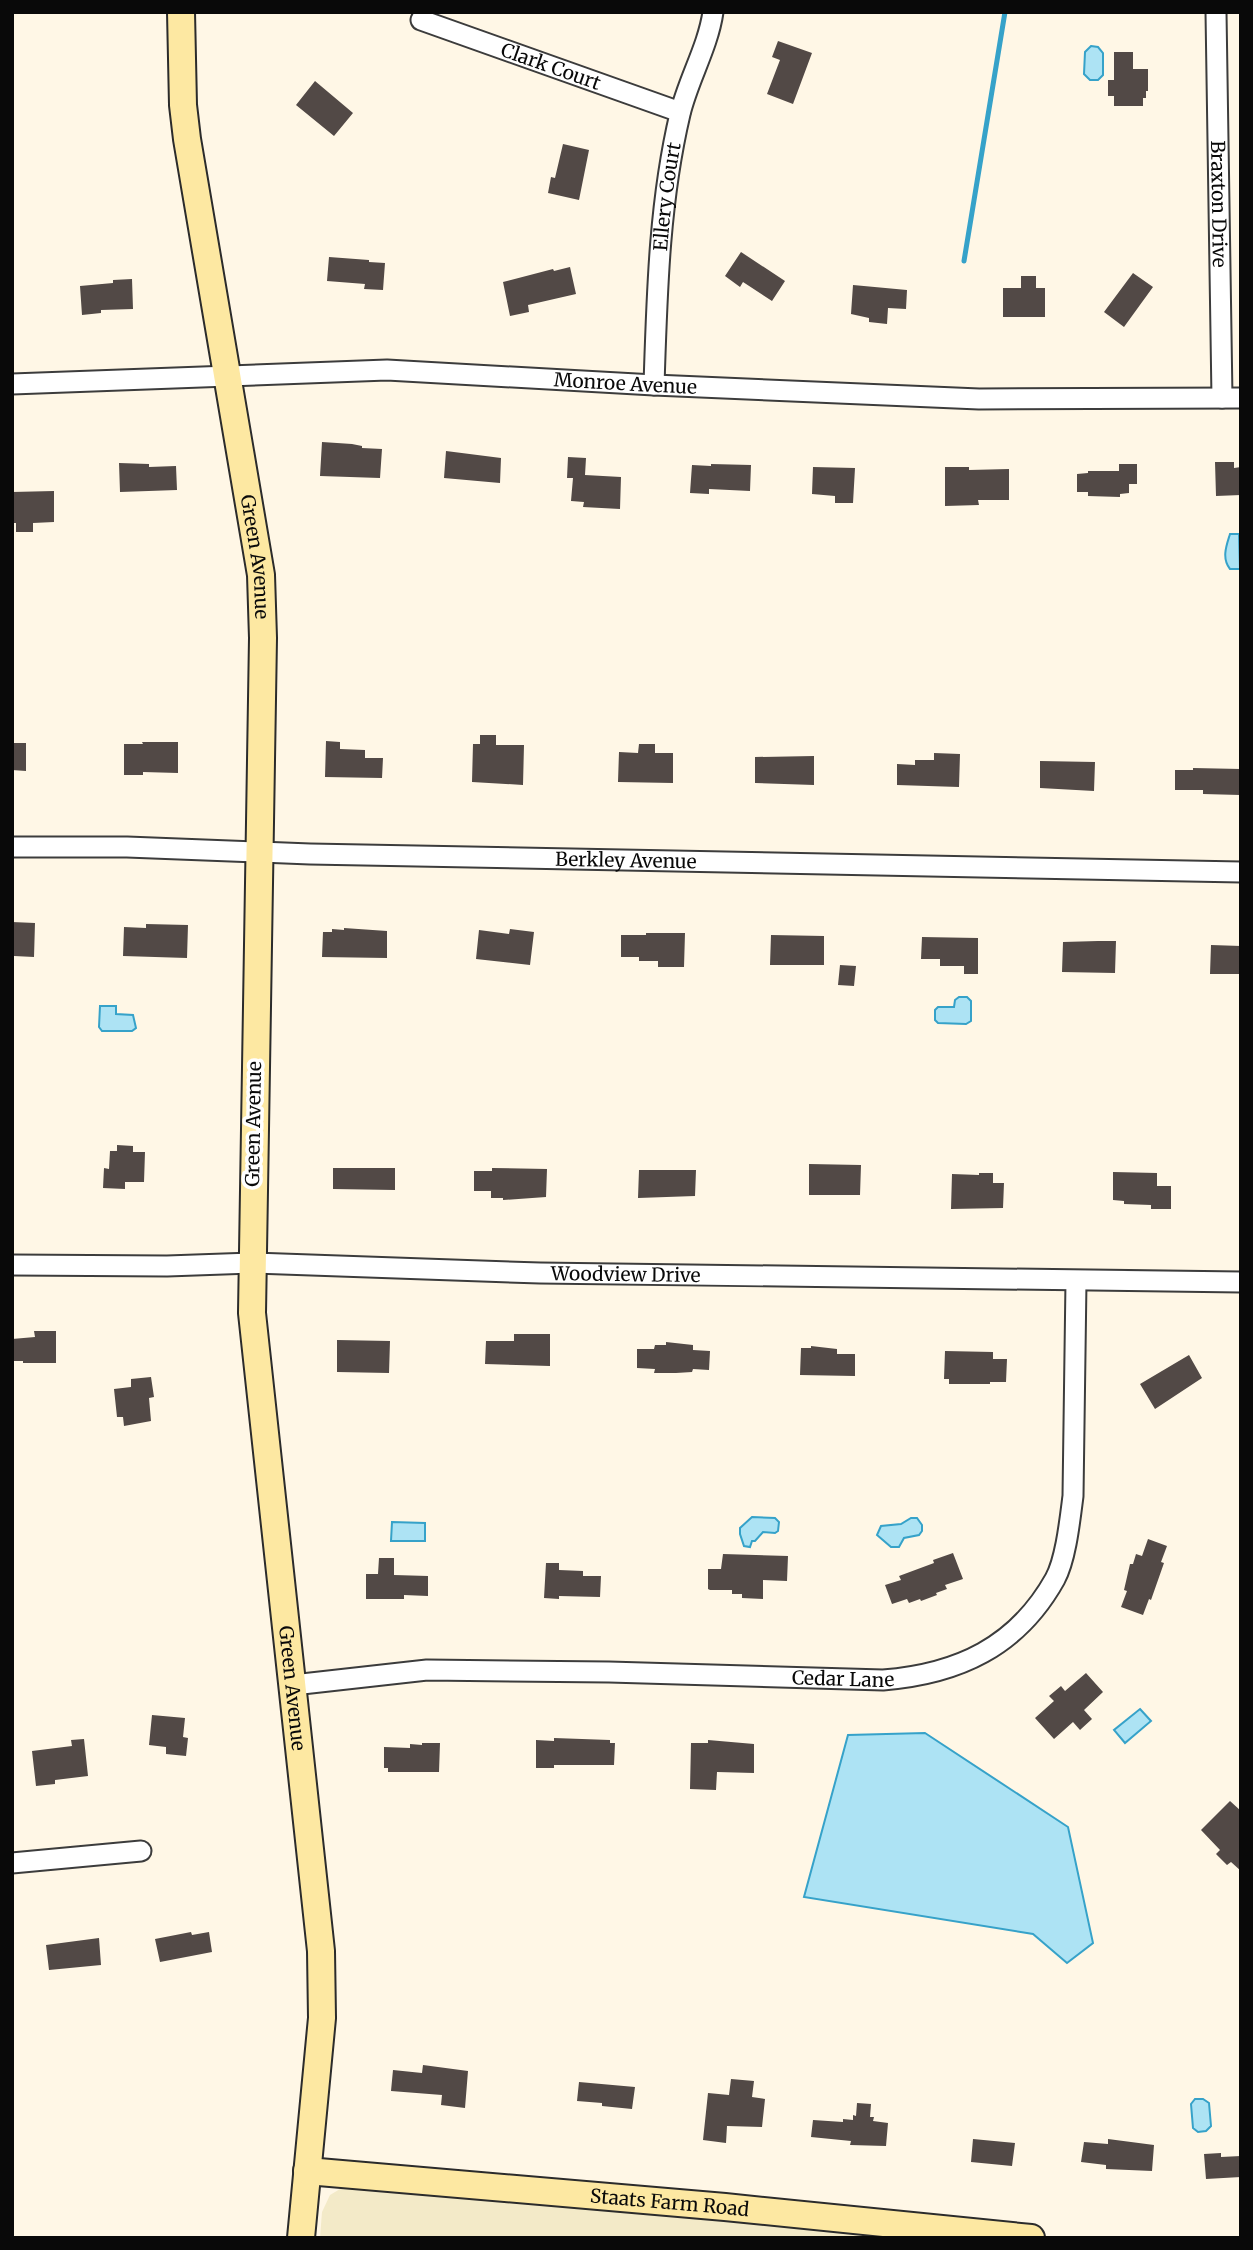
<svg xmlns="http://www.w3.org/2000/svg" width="1253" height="2250" viewBox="0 0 1253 2250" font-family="Merriweather,serif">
	<rect width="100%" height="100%" fill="#fff7e6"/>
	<path fill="#f3eac8" d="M345,2186L1066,2238H320L322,2212L330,2195Z"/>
	<path fill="#ade3f4" stroke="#36a2c9" stroke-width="2" d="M1091,46L1098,47L1103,53V75L1098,80H1090L1084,74L1085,52Z
		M1230,534H1239L1240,569H1230C1221,558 1227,544 1230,534Z
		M959,997H967L971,1001V1021L966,1024L938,1023L935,1020V1010L938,1007H954L955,1000Z
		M100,1006H116V1014L133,1015L136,1028L132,1031H102L99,1027Z
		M752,1517L775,1518L779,1522L778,1531L775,1533L763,1532L755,1541H752L750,1547L744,1546L740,1534V1528Z
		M911,1518H917L922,1525V1531L919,1535L904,1538L899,1547H891L877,1535L881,1526L901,1524Z
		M392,1522L425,1523V1541H391Z
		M1140,1709L1151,1721L1125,1743L1114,1730Z
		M925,1733L1068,1827L1093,1943L1067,1963L1033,1934L804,1897L848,1735Z
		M1195,2099H1203L1209,2103L1211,2126L1206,2131L1198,2132L1193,2128L1191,2104Z"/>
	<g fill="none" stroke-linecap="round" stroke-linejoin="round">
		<path stroke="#36a2c9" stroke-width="5" d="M964,261L1005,12"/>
	</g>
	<path fill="#524946" d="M778,41L812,53L793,104L767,94L780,60L772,57Z
		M1114,52H1133V69H1148V91H1146V98H1143V106H1114V96H1108V80H1114Z
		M315,81L353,113L334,136L296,105Z
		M563,144L589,150L579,200L548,193L551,177L555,178Z
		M741,252L785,281L772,301L743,282L740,287L725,276Z
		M329,257L369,260V262L385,263L383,290L364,289L365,284L327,281Z
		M570,267L576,294L528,305L529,312L510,316L503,282L553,269L554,271Z
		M1133,273L1153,287L1124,327L1104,312Z
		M1021,276H1036V288H1045V317H1003V288H1021Z
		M132,279L133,309L101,310V313L82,315L80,286L113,283V280Z
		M853,285L907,290L906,309L888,308L887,324L869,322V318L851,314Z
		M322,442L352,444L362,446V448L382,449L380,478L320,476Z
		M446,451L501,458L500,483L444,478Z
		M568,457L586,458L585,475L621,477L620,509L583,507L584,502L571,501L573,478H567Z
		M1215,462H1234V468L1241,467V495L1216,496Z
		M119,463L149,464V467L176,466L177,490L120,492Z
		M711,464L751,465L750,491L709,489V494L690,493L692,465L711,466Z
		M1119,464H1137V484H1129V493L1120,494V497L1088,496V492H1077V474L1088,473V471H1119Z
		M813,467L855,468L853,503H835V496L812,494Z
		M945,467H969V470L1009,469V500H978L979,505L945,506Z
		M54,491V522L33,523V532H16V523H12V492Z
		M480,735H496V745H524L523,785L472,782L473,744H480Z
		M326,741L340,742V749L365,750V758H383L382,778L325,777Z
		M142,742H178V773L143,772V775H124V744H143Z
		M12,743H26V771L12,770Z
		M639,744H655V753H673V783L618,782L619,752L638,753Z
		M934,753L960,754L959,787L897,785V764L915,765V760H934Z
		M814,756V785L755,783V757Z
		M1040,761L1095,762L1094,791L1040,788Z
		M1193,768L1241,769L1240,795L1203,794V790H1175V770H1193Z
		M12,922L35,923L34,957L14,956Z
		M146,924L188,925L187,958L123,956L124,927L146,928Z
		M344,928L387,931V958L322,957L323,932H332V929L344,930Z
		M510,929L534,932L530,965L476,959L479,930L509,934Z
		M646,933H685L684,967H658V961H639V957H621V935H646Z
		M771,935L824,936V965H770Z
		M922,937L978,938V974H964V966H940V959H921Z
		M1098,941H1116L1115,973L1062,972L1063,942Z
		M1211,945L1241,946V974H1210Z
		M840,965L856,966L854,986L838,985Z
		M117,1145L133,1146V1152H145L144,1182H125V1189L103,1188L104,1168L109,1169L110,1151H117Z
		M809,1164L861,1165L860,1195H809Z
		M333,1168H395V1190L333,1189Z
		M492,1168L547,1169L546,1197L503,1200V1198H491V1191H474V1171H492Z
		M639,1170H696L695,1196L638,1198Z
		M1113,1172L1157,1173V1186H1171V1209H1151V1205L1124,1204V1201L1113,1200Z
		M979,1173H993V1183H1004L1003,1208L951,1209L952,1174L979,1175Z
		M34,1331H56V1363H23V1361H12V1339L35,1337Z
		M514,1334H550V1366L485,1364L486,1341H514Z
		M337,1340L390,1341L389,1373L337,1372Z
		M666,1342L693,1345V1350L710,1351L709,1370L693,1369L692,1372L676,1373H654L655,1369L637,1368V1349H654L655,1345H666Z
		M811,1346L837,1349V1354H855V1376L800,1375L801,1348H811Z
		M945,1351L993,1352V1359H1007L1006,1382H990V1384H949V1379H944Z
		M1189,1355L1202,1378L1155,1409L1140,1384Z
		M151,1377L154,1397L149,1398L151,1421L124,1426L123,1417H117L114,1389L131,1387V1379Z
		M1148,1539L1167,1546L1161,1562L1164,1563L1151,1600L1149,1599L1143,1615L1121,1607L1127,1591L1124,1590L1130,1564H1133L1136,1554L1142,1556Z
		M953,1553L963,1579L945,1585L947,1589L936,1593L937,1595L921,1601L920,1599L909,1603L907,1599L892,1604L885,1585L901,1580L899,1576L934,1563L933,1560Z
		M723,1554L788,1556L787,1581L763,1580V1599L742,1598V1594H732V1590H710L708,1589V1569H721Z
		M379,1558H394V1575L428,1576V1596L404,1595V1599H366V1574H378Z
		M546,1563H559V1570L583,1571V1576H601L600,1597L559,1596V1599L544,1598Z
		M1086,1673L1103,1692L1084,1710L1092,1719L1080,1730L1073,1722L1054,1739L1035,1718L1054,1701L1049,1696L1061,1686L1065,1691Z
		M152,1715L185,1718L183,1737L188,1738L186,1756L166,1754V1747L149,1745Z
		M554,1738L610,1740V1743H615L614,1765H554V1768H536V1740L554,1741Z
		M84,1739L88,1776L55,1780V1784L36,1786L32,1751L72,1746L71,1740Z
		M708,1740L754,1744V1773L717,1772L716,1790L690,1789L691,1743H708Z
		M422,1743H440L439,1772H388V1768H384V1747L410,1748V1744L422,1745Z
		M1230,1801L1241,1811V1871L1231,1862L1227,1865L1216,1854L1220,1850L1201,1830Z
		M191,1932L192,1935L209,1932L212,1952L160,1962L155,1939Z
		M99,1938L101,1965L49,1970L46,1945Z
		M423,2065L468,2071L465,2108L441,2105L442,2095L391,2091L393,2070L422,2073Z
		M731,2079L754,2081L752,2097L765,2099L762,2127L727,2126L726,2143L703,2140L708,2093L729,2095Z
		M579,2082L635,2087L632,2109L602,2106V2103L577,2101Z
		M857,2103L871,2104L870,2117H874L873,2121L888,2123L886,2146L850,2145L851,2141L811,2137L813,2120L843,2122V2119L853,2120V2115L856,2116Z
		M973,2139L1015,2143L1012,2166L971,2162Z
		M1108,2139L1154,2145L1152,2171L1106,2169V2165L1081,2162L1084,2142L1108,2144Z
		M1221,2153V2157L1241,2156V2177L1206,2179L1204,2154Z"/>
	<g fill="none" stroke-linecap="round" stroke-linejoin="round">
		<defs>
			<g id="street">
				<path id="s1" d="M1216,12L1222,398"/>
				<path id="s2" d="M421,20L680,112"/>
				<path id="s3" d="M12,384L387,370L654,385L979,399L1241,398"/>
				<path id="s4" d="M654,385C657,294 659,203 680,114C688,80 708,47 713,12"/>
				<path id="s5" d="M12,847H127L310,854L1241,872"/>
				<path id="s6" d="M12,1265L167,1266L252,1263L540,1273L1241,1282"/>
				<path id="s7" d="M293,1685L427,1670L609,1672L883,1680C958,1674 1017,1647 1055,1579C1066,1559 1070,1519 1073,1496L1076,1281"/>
				<path d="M12,1863L141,1851"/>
			</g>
			<g id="secondary">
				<path id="s8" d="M181,12L183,105L187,139L261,575L263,638L252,1313L321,1951L322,2018L301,2238"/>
				<path id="s9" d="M307,2171L725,2207L1031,2238"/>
			</g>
		</defs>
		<use href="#street" stroke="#3c3c3c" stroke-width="23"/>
		<use href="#secondary" stroke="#2b2b2b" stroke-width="30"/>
		<use href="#street" stroke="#fff" stroke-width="19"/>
		<use href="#secondary" stroke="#fde8a2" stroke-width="26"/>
	</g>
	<g text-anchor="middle" stroke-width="7" stroke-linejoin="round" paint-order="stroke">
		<g font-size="19" fill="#090909" stroke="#fff">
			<text dy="7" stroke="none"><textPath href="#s2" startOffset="138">Clark Court</textPath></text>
			<text dy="7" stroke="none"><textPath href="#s4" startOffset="189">Ellery Court</textPath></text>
			<text dy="7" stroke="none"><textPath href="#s1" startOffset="192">Braxton Drive</textPath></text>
			<text dy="7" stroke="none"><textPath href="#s3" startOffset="614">Monroe Avenue</textPath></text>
			<text dy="7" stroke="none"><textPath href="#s8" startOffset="551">Green Avenue</textPath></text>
			<text dy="7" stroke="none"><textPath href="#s5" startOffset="614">Berkley Avenue</textPath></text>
			<text transform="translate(253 1124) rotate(-89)" y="7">Green Avenue</text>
			<text dy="7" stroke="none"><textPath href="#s6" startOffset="614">Woodview Drive</textPath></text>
			<text dy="7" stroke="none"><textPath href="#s7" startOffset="551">Cedar Lane</textPath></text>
			<text dy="7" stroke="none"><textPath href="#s8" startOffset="1685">Green Avenue</textPath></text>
			<text dy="7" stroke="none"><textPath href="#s9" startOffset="364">Staats Farm Road</textPath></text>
		</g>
	</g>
	<rect width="1253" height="2250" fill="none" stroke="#090909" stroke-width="28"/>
</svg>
